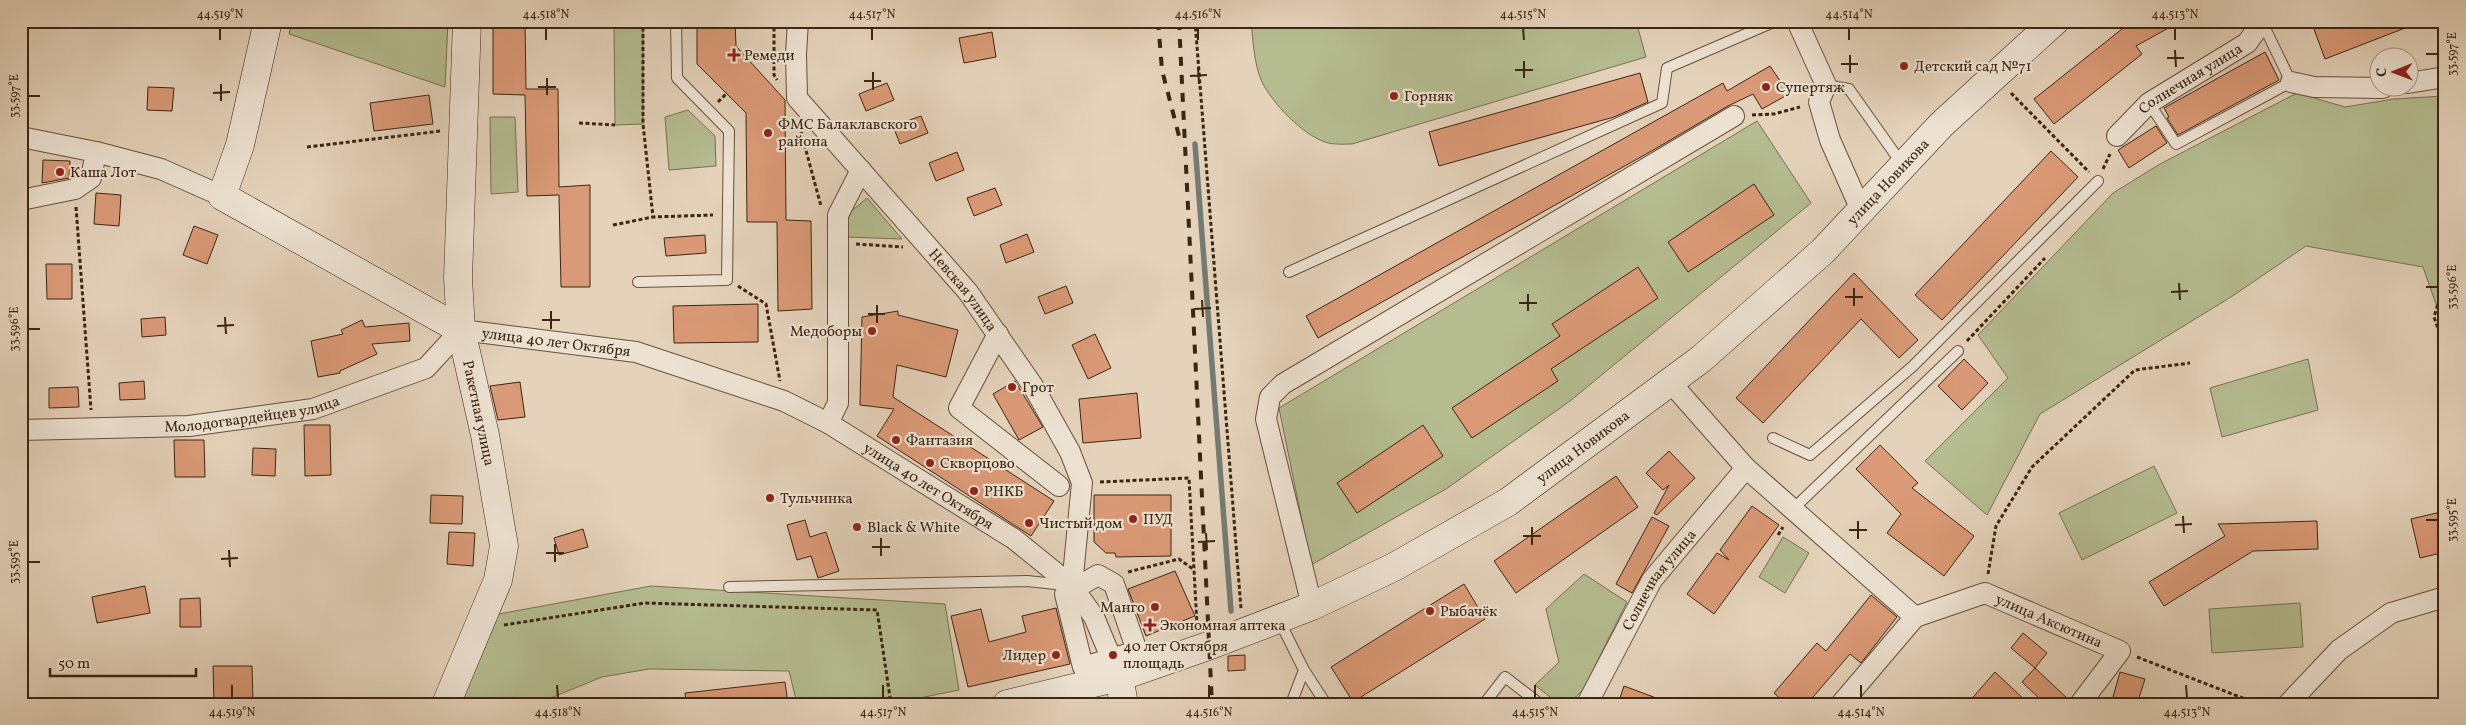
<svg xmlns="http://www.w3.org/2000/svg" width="2466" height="725" viewBox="0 0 2466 725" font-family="Vollkorn,serif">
	<rect width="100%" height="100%" fill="#e4d2ba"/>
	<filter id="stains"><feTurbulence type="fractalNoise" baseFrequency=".004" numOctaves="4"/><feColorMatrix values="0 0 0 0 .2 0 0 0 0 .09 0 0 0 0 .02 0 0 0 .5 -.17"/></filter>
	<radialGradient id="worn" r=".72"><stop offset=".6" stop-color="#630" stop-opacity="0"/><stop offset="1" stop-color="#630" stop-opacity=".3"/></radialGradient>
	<path fill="#b4bc90" stroke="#787051" d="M292,21H448L445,87L289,34Z
		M618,21H643V124L615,125L614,26Z
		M1251,21H1636L1646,57L1352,144C1344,144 1333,145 1325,142C1302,134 1273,104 1262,82C1254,64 1253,41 1251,21Z
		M2297,93L2345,107L2394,99L2443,96L2445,330L2423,267L2306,246L2231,297L2040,414L1987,515L1925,461L2008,378L1978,335L2113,193L2160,164Z
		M688,110L715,136L716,166L669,170L665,117Z
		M490,117H515L518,192L491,194Z
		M1757,121L1811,203L1570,401L1446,489L1311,565L1279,408Z
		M867,198L902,239L847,237L843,218Z
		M2308,359L2318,410L2222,437L2210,388Z
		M2154,466L2177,513L2082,560L2059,513Z
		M1783,537L1809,553L1785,593L1759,577Z
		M1584,574L1627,602L1583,690L1568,704H1559L1535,685L1559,662L1546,609Z
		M651,586L945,604L959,690L890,704H797L789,671L649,669L602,677L536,704H457L488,616Z
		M2300,603L2303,647L2212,653L2209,609Z"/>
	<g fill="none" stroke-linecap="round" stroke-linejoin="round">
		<path stroke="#737c74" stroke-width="5.5" d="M1195,144L1231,611"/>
	</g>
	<path fill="#db9a77" stroke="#3c2512" d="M493,21H525L526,89H558L559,187L590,185V287H561L559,195L527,196L525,95L493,94Z
		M697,21H735L736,46L785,100L786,220L811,221L812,309L778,311L777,222H747L746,113L697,64Z
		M2132,21H2181L2136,46L2142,54L2054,124L2034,99Z
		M2311,21H2418V23L2325,59Z
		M992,32L996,57L964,63L959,38Z
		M2265,52L2279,80L2178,135L2167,118L2169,117L2164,108Z
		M1770,66L1789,94L1762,109L1753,94L1728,106L1655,149L1318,338L1306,316L1723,83L1727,91Z
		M1640,73L1648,102L1614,117L1439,166L1429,132Z
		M887,83L894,100L866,111L859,94Z
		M148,87L174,88L172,111L147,110Z
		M429,95L433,124L374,131L370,103Z
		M921,116L928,133L900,144L893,126Z
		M2156,126L2167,143L2129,168L2118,150Z
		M2051,151L2078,177L1942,320L1915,295Z
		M957,152L964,170L936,181L929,163Z
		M43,160L70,161L69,178L42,183Z
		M1754,184L1774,215L1688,272L1668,242Z
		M995,188L1002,205L974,216L967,198Z
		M96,193L121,195L119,226L94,224Z
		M194,226L218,235L207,264L183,255Z
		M1027,234L1034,252L1006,263L1000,245Z
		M705,235L706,253L666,256L664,238Z
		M46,264H72V299H47Z
		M1638,267L1658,298L1551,369L1558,381L1472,438L1452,408L1560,336L1552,324Z
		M1854,273L1918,340L1899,358L1861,319L1763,423L1736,398Z
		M1066,286L1073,303L1045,314L1038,297Z
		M758,304V342L674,343L673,306Z
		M898,311V315L958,330L946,377L897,365L893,397L1054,501L1031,536L877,436L894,409L860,405L862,317Z
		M165,317L166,335L142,337L141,319Z
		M362,320L365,327L409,323L410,341L372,344L377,354L340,371V373L318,377L311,341L343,334L341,330Z
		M1095,334L1111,368L1088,379L1072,345Z
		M1964,359L1988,383L1962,410L1938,386Z
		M144,381L145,399L120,400L119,383Z
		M1015,381L1043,427L1019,440L993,394Z
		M520,382L525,417L498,420L490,386Z
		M78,387L79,407L49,408V388Z
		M1137,393L1141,438L1083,443L1079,399Z
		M304,425H330L331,475L305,476Z
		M1423,425L1443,456L1357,513L1337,483Z
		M174,440H204L205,477H175Z
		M1880,445L1918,483L1912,488L1974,536L1944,576L1887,533L1901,514L1856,469Z
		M253,448L276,449L275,476L252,475Z
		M1669,451L1695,478L1657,515L1654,513L1669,485L1663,490L1646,473Z
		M1616,476L1638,507L1516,593L1494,561Z
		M431,495L463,496L462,524L430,523Z
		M1094,495H1171V556L1116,557L1115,553H1106L1094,542Z
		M1752,506L1779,525L1714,614L1687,594L1717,553L1729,560L1720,550Z
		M2445,511V552L2420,558L2411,519Z
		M1652,517L1669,526L1632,593L1616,584Z
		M805,520L810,537L826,532L839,571L818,578L811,556L797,560L787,525Z
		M2317,521L2318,549L2253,551L2164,606L2149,582L2225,536L2218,524Z
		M583,529L588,547L559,555L554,538Z
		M449,532L475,533L473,566L447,564Z
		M1175,571L1195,616L1146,636L1128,589Z
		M1464,584L1485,619L1353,702L1331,667Z
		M145,586L150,613L97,623L92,597Z
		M1871,595L1897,617L1861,663L1850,654L1807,704H1786L1774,693L1817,643L1826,651Z
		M200,598L201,627H180V599Z
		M1056,608L1070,664L968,687L951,616L981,609L989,642L1026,632L1022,616Z
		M2023,633L2047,653L2035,668L2011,648Z
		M1245,655V670L1228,671V656Z
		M213,666H252L253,704H214Z
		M2035,668L2069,700L2068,704H2045L2022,682Z
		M1995,672L2029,704H1967Z
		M2120,672L2145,679L2137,704H2111Z
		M785,682L788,704H686L685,693Z
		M1624,686L1667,702V704H1618Z"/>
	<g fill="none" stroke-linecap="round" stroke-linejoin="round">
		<defs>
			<path id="lane" d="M1826,85L1849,89L1902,164
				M2149,103L2176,144L2291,82L2262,22
				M1289,272L1662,103L1667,68L1776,21
				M638,282L727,280L729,131L677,78L676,21
				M1773,438L1810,455L1913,366L2098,181
				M1793,509L1958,351
				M729,587L1027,581L1065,585
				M1279,620L1304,670L1326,704
				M1291,704L1304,670
				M1484,704L1505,677L1540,704"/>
			<g id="street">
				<path id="s1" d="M798,21L796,54L797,98L968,292L1033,386L1070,452L1082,483L1072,586"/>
				<path d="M1797,21L1826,85L1819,102L1830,140L1861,210"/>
				<path d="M2291,82L2314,87L2383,88"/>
				<path d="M2408,83L2445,77"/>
				<path id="s2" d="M2117,136L2149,103L2247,43L2263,21"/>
				<path d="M21,137L96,152L161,169L222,196"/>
				<path d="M21,200L75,189L91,178L96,152"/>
				<path d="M998,334L959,408L1059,486"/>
				<path d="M1671,383L1746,468L1915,617"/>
				<path d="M828,423L838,403V215L861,170"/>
				<path id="s3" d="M21,430L189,426L313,409L426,368L461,330L636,352L784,401L828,423L1014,539L1072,586L1094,617L1119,677"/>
				<path d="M1098,575L1114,584L1137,651L1083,667L1065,594Z"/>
				<path d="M1312,606L1266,419L1270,397L1283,384L1734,116"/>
				<path id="s4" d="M1587,704L1652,580L1746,468"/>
				<path id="s5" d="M1841,704L1915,617L1985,593L2120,651L2080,704"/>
				<path d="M2288,704L2339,650L2391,613L2445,597"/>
			</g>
			<g id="secondary">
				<path d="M268,21L240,145L222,196L461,330"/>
				<path d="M1119,677L1124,704"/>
				<path d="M446,704L498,580L504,546L485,435L461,330L458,278L467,21"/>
				<path id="s6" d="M1007,704L1119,677L1208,646L1312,606L1394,567L1508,502L1701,359L1823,251L1942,124L2055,21"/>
			</g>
		</defs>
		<use href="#lane" stroke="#66503c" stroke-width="12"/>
		<use href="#street" stroke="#66503c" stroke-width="22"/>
		<use href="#secondary" stroke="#3c2512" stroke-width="29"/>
		<path stroke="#3c2512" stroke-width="3" stroke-dasharray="4 2.5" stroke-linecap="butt" d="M581,21L587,22
			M643,21V124L653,217L713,215
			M774,21V75L777,80
			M1195,21L1241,609
			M603,24L614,26
			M2011,93L2089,172
			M718,102L727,93
			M1752,115L1774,114L1800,107
			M579,123L615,125
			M801,132L821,206
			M307,147L441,131
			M2103,169L2110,154
			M76,207L91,410
			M613,225L653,217
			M856,244L903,247
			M2445,280L2434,317L2445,349
			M738,286L766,304L780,381
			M1967,341L2045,258
			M1100,482L1189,478L1197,625
			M1778,535L1783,527
			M1128,572L1179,559L1193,569
			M1988,574L1996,526L2032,467L2135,370L2190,363
			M504,625L645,603L877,610L891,704
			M2137,657L2258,704"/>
		<use href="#lane" stroke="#ede2d2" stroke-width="10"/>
		<use href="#street" stroke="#ede2d2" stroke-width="20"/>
		<use href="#secondary" stroke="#ede2d2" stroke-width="28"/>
		<path stroke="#3c2512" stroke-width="4" stroke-dasharray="9 9" stroke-linecap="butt" d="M1158,21L1162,70L1179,136
			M1179,21L1212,704"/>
	</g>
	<path fill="none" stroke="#3c2512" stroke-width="2" d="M220,28V40M546,28V40M872,28V40M1198,28V40M1523,28L1524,40M1849,28V40M2175,28V40M2175,50L2176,67M2426,54H2438M1850,55V73M2167,58H2184M1524,61V78M1841,64H1858M1198,67L1199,84M1515,70H1533M873,72V90M1190,76L1207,75M547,78V95M864,81H881M221,84V101M538,87H556M213,93L230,92M28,96H40M2179,283L2180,300M2426,287H2438M1854,288V306M2171,292L2188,291M1528,294V311M1845,297H1863M1202,300L1203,317M1519,303H1537M877,305V323M1194,309L1211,308M551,311V329M868,314H885M225,317L226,334M542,320H560M217,326L234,325M28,329H40M2183,516L2184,533M2426,520H2438M1858,521V539M2175,525L2192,524M1532,527V545M1849,530H1867M1206,533L1207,550M1523,536H1541M881,538V556M1198,542L1215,541M555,544V562M872,547H890M229,550L230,567M546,553H564M221,559L238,558M28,562H40M232,685V698M557,685L558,698M883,685V698M1209,685V698M1535,685V698M1861,685V698M2186,685L2187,698"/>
	<g fill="#8f2418" stroke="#ede2d2" stroke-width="2">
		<path d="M731.5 47.5h5v5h5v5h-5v5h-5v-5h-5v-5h5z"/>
		<circle cx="1904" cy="66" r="5"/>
		<circle cx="1766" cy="87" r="5"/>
		<circle cx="1394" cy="96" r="5"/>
		<circle cx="768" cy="133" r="5"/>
		<circle cx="60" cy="172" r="5"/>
		<circle cx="872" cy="331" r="5"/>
		<circle cx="1012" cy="387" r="5"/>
		<circle cx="896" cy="440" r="5"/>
		<circle cx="930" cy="463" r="5"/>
		<circle cx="974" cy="491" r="5"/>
		<circle cx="770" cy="498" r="5"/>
		<circle cx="1133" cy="519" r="5"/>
		<circle cx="1029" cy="523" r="5"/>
		<circle cx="857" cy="527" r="5"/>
		<circle cx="1155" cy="607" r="5"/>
		<circle cx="1430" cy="611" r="5"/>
		<path d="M1147.5 617.5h5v5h5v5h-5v5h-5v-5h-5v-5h5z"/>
		<circle cx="1056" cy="655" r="5"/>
		<circle cx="1113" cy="655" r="5"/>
	</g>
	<g text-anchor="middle" stroke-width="4.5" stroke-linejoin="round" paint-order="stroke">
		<g font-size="15" fill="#3c2512" stroke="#ede2d2" text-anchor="start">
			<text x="744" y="60">Ремеди</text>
			<text x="1914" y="71">Детский сад №71</text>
			<text x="1776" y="92">Супертяж</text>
			<text x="1404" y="101">Горняк</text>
			<text x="778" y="129">ФМС Балаклавского<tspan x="778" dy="17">района</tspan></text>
			<text x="70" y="177">Каша Лот</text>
			<text x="862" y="336" text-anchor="end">Медоборы</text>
			<text x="1022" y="392">Грот</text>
			<text x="906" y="445">Фантазия</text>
			<text x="940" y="468">Скворцово</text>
			<text x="984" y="496">РНКБ</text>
			<text x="780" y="503">Тульчинка</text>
			<text x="1143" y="524">ПУД</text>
			<text x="1039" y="528">Чистый дом</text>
			<text x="867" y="532">Black &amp; White</text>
			<text x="1145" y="612" text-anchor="end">Манго</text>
			<text x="1440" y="616">Рыбачёк</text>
			<text x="1160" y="630">Экономная аптека</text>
			<text x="1123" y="651">40 лет Октября<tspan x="1123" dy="17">площадь</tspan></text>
			<text x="1046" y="660" text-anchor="end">Лидер</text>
		</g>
		<g font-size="15" fill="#3c2512" stroke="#ede2d2">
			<text dy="5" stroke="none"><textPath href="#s2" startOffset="94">Солнечная улица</textPath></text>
			<text dy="5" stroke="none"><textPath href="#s6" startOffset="1041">улица Новикова</textPath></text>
			<text dy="5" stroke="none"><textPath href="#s1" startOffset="331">Невская улица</textPath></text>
			<text dy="5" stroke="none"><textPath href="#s3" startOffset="561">улица 40 лет Октября</textPath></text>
			<text dy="5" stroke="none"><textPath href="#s3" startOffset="232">Молодогвардейцев улица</textPath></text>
			<text transform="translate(479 413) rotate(78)" y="5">Ракетная улица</text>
			<text dy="5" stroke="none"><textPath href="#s6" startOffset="636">улица Новикова</textPath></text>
			<text dy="5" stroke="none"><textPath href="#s3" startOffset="965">улица 40 лет Октября</textPath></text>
			<text dy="5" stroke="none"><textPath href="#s4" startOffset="144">Солнечная улица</textPath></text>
			<text dy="5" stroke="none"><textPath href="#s5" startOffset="258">улица Аксютина</textPath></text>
		</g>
	</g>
	<rect width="2466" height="725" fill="none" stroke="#e4d2ba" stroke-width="55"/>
	<g transform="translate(2394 72) rotate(269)"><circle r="24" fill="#ede2d2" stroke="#a69685"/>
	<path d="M0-4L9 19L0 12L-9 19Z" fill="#8f2418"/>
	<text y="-8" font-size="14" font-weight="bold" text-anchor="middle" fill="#3c2512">С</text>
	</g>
	<path d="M50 668v8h146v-8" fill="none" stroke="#3c2512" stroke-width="2.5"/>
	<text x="58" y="668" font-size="15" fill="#3c2512" stroke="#ede2d2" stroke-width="4" paint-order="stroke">50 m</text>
	<rect x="28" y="28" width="2410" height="670" fill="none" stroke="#3c2512" stroke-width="2"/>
	<g font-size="12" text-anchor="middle" fill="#3c2512">
		<text x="220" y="18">44.519°N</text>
		<text x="546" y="18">44.518°N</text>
		<text x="872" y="18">44.517°N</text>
		<text x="1198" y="18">44.516°N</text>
		<text x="1523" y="18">44.515°N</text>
		<text x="1849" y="18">44.514°N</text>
		<text x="2175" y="18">44.513°N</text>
		<text transform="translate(2452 54) rotate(-90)" y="4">33.597°E</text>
		<text transform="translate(14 96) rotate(-90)" y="4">33.597°E</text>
		<text transform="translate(2452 287) rotate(-90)" y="4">33.596°E</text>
		<text transform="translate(14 329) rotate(-90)" y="4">33.596°E</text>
		<text transform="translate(2452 520) rotate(-90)" y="4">33.595°E</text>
		<text transform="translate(14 562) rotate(-90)" y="4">33.595°E</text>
		<text x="232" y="716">44.519°N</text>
		<text x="558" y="716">44.518°N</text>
		<text x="883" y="716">44.517°N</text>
		<text x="1209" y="716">44.516°N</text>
		<text x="1535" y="716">44.515°N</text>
		<text x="1861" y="716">44.514°N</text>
		<text x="2187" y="716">44.513°N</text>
	</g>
	<rect width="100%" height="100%" filter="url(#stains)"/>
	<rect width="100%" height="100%" fill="url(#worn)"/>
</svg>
